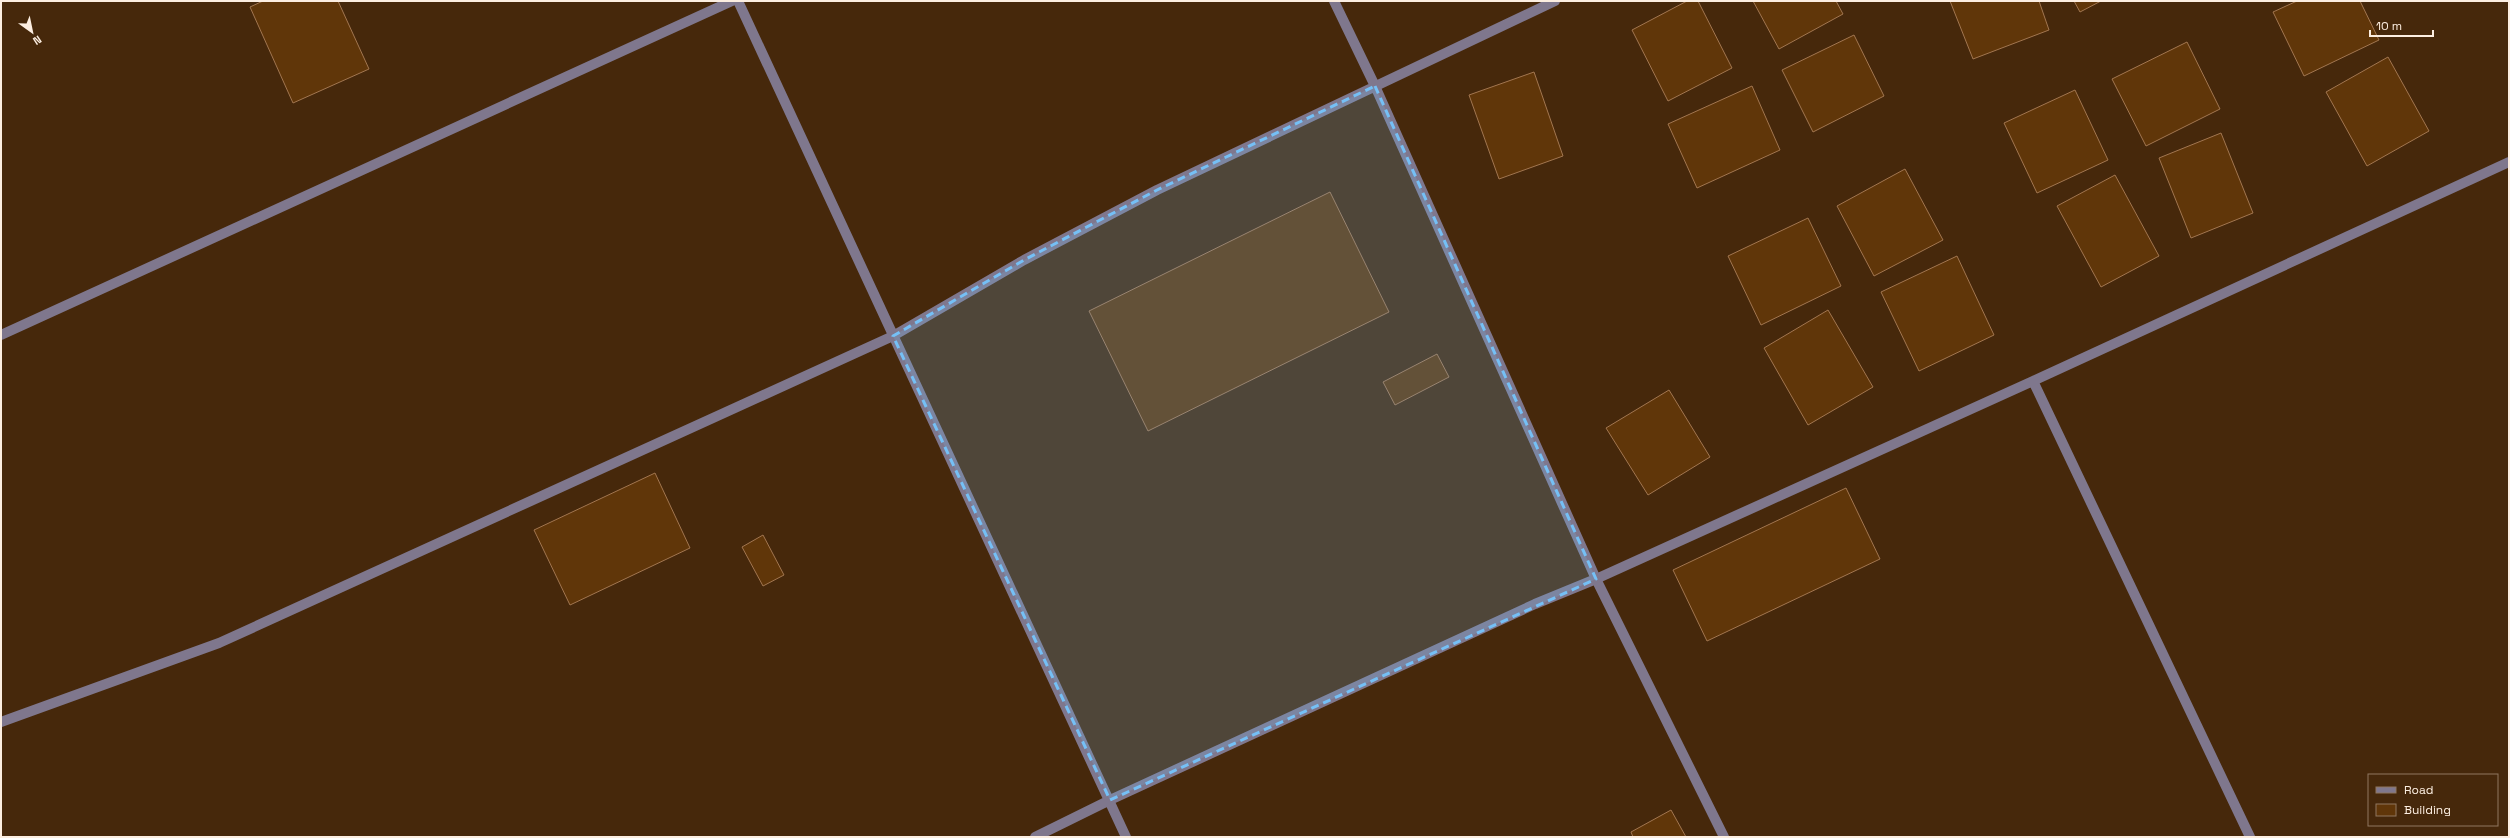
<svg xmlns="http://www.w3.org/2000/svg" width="2510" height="838" viewBox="0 0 2510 838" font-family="'Space Grotesk',sans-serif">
	<rect width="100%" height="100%" fill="#46280b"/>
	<path fill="#603609" stroke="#a27650" d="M263,1H338L369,69L293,103L250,7Z
		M1687,1H1698L1732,68L1668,101L1632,30Z
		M1753,1H1836L1843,14L1779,49Z
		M1950,1H2039L2049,30L1973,59Z
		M2074,1H2101L2080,12Z
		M2297,1H2360L2379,40L2304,76L2273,12Z
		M1854,35L1884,96L1813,132L1782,70Z
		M2187,42L2220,109L2146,146L2112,79Z
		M2388,57L2429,131L2367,166L2326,92Z
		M1534,72L1563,156L1499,179L1469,95Z
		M1752,86L1780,150L1697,188L1668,124Z
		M2075,90L2108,160L2037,193L2004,123Z
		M2221,133L2253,213L2191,238L2159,158Z
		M1905,169L1943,240L1874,276L1837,206Z
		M2115,175L2159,256L2101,287L2057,206Z
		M1330,192L1389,312L1148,431L1089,311Z
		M1808,218L1841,286L1761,325L1728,256Z
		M1957,256L1994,335L1919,371L1881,292Z
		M1828,310L1873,387L1808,425L1764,348Z
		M1437,354L1449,377L1395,405L1383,382Z
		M1669,390L1710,457L1648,495L1606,428Z
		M655,473L690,548L570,605L534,530Z
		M1846,488L1880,559L1707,641L1673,570Z
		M763,535L784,575L763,586L742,547Z
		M1671,810L1686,837H1633L1631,832Z"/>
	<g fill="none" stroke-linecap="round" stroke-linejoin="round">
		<path stroke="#7f778d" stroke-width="10" d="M738,1L1126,837
			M1334,1L1375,86L1596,579L2033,381L2509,162
			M1,335L732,1
			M2033,381L2250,837
			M1,722L219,643L893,336L1024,260L1157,190L1555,1
			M1035,837L1110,800L1535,604L1596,579L1724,837"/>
	</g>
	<path fill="#75c0f6" fill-opacity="0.2" stroke="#75c0f6" stroke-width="3" stroke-dasharray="8 5" stroke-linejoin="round" d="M1375,86L1596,579L1110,800L893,336L1024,260L1157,190Z"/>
	<rect width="2510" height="838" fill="none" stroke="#fceee1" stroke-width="4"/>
	<rect x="2368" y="774" width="130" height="52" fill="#46280b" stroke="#8f7761"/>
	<rect x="2376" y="787" width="20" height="6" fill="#7f778d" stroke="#8f7761"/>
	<text x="2404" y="794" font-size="12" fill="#fceee1">Road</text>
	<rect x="2376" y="804" width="20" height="12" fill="#603609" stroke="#8f7761"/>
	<text x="2404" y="814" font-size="12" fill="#fceee1">Building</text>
	<g transform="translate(32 32) rotate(147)" stroke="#46280b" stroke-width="3" paint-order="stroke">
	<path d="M0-3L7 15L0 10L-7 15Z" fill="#fceee1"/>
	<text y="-6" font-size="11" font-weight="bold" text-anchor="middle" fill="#fceee1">N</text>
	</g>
	<path d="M2370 30v6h63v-6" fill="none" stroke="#fceee1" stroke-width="2"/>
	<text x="2376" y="30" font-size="12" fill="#fceee1" stroke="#46280b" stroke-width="3" paint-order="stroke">10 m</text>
</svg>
